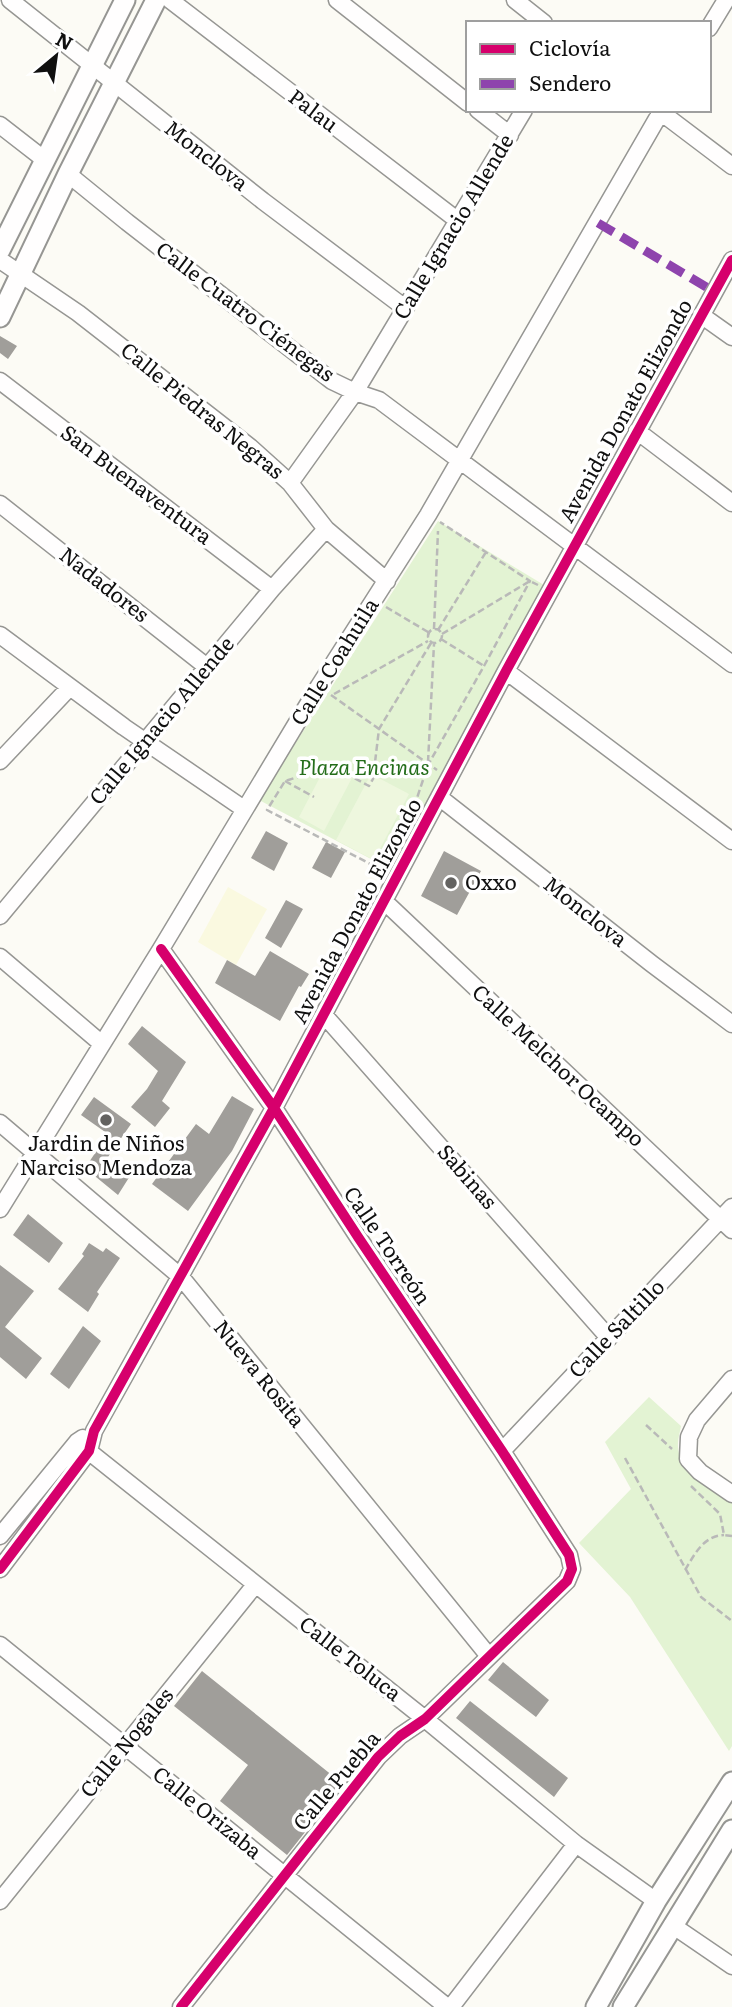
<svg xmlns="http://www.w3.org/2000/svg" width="732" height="2007" viewBox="0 0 732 2007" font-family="Literata,serif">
	<rect width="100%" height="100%" fill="#fcfbf5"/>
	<path fill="#faf9e0" d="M228,887L267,909L236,965L198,942Z"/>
	<path fill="#e3f3d3" d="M438,521L544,585L390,869L259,800Z
		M649,1397L681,1426C680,1432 678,1438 678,1443C676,1472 712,1487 732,1501V1746L729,1751L630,1597L579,1543L631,1489L605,1442Z"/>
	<path fill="#eef7de" d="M328,762L353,776L324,831L299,817Z
		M371,774L409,794L374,860L336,840Z"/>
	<path fill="#a09e9a" d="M0,336L17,346L8,359L0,353Z
		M266,831L288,843L274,871L251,858Z
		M326,842L345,852L331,878L312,868Z
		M444,851L481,871L457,915L421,896Z
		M286,900L303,909L281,948L265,938Z
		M270,951L309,974L301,987L299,986L280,1021L215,983L227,960L255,976Z
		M142,1026L186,1062L162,1101L170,1108L155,1127L131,1107L147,1089L158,1071L128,1044Z
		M232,1096L254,1109L232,1151L188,1211L152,1184L196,1124L209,1134Z
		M94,1097L131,1124L108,1157L130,1176L118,1195L85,1168L108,1134L81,1115Z
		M28,1214L63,1243L49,1263L13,1235Z
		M89,1243L103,1252L106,1248L120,1258L97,1292L99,1294L88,1312L58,1289L84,1256L82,1254Z
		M0,1265L34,1291L5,1327L42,1358L26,1379L0,1357Z
		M83,1326L101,1341L69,1389L50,1374Z
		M503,1662L549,1700L536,1717L488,1680Z
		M202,1671L343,1784L287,1855L220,1801L248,1765L174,1706Z
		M470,1701L568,1778L554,1797L456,1718Z"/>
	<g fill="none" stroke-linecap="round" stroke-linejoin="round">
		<defs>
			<path id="minor" d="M10,0L263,201L405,308
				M170,0L457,220
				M337,0L468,103
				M515,0L544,23
				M709,28L726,0
				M478,110L510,135
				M658,110L732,166
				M0,125L45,160
				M68,174L127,222L332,381L355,392L379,400L732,664
				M0,260L78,313L250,447L290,483L326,529L387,581
				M701,315L732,337
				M0,381L272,589
				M637,431L732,503
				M290,483L355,392L524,110
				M0,504L207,667
				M0,635L124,727L244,809
				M506,671L732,841
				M0,761L70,687
				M439,797L652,964L732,1024
				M384,901L732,1230
				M0,916L272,589L326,529
				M161,949L274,1108L358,1237L502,1451L569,1555L572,1569L567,1581L425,1719L400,1736L378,1757L181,2007
				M0,957L102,1044
				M324,1015L609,1338
				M0,1123L181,1277L488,1655
				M0,1209L161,949L319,686L428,515L662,110
				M732,1379L697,1420L689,1437L688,1459L700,1472L732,1494
				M77,1442L425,1719L576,1844L656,1901
				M502,1451L732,1207
				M0,1536L77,1442L83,1438
				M0,1569L89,1451L94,1431L274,1108L506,671L732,260
				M0,1645L447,2007
				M0,1901L255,1585
				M672,1925L732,1966
				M451,2007L576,1844"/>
			<path id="tertiary" d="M0,250L125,0
				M0,317L68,174L156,0
				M596,2007L656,1901L732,1782
				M623,2007L732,1830"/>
		</defs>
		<use href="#minor" stroke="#969693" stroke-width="19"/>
		<use href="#tertiary" stroke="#969693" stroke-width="23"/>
		<path stroke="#b9b9b8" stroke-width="2.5" stroke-dasharray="7 3.5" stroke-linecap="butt" d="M386,607L428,632
			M428 636a7 7 0 1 1 14 0a7 7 0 1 1-14 0Z
			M434,629L438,531
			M438,630L486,552
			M442,634L530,581L538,585
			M441,639L484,666
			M431,643L379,729L373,779L369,786L332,766L285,781L267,810L380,869L416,801L428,765L484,666L530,581L440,522
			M334,694L428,641
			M331,695L437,770
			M428,762L434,644
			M285,781L314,797
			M646,1425L672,1449
			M625,1458L701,1597L732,1621
			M691,1486L720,1514L724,1535L732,1536
			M685,1570C695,1554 703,1536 724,1535"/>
		<use href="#minor" stroke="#fffefe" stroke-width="16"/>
		<use href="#tertiary" stroke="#fffefe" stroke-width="19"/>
		<path stroke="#8e44ad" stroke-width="9" stroke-dasharray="18 9" stroke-linecap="butt" d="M598,223L713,291"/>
		<defs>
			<path id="cycleway" d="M161,949L274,1108L358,1237L502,1451L569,1555L572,1569L567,1581L425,1719L400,1736L378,1757L181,2007
				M0,1569L89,1451L94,1431L274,1108L506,671L732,260"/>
		</defs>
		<use href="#cycleway" stroke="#fff" stroke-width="15"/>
		<use href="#cycleway" stroke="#d6006c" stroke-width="10"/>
	</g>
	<g fill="#636260" stroke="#fff" stroke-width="2.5">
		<circle cx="451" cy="883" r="7"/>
		<circle cx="106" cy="1120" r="7"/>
	</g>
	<g text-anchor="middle" stroke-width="7" stroke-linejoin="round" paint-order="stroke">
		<g font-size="21" fill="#101010" stroke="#fff">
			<text transform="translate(313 111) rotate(37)" y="7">Palau</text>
			<text transform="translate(206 156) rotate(38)" y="7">Monclova</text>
			<text transform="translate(454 227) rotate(-59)" y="7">Calle Ignacio Allende</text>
			<text transform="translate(245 312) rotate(37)" y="7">Calle Cuatro Ciénegas</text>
			<text transform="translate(202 411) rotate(39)" y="7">Calle Piedras Negras</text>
			<text transform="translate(626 411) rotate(-61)" y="7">Avenida Donato Elizondo</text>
			<text transform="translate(136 485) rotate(37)" y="7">San Buenaventura</text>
			<text transform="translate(104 585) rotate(38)" y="7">Nadadores</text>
			<text transform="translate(335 662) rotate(-58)" y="7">Calle Coahuila</text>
			<text transform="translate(162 721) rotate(-50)" y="7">Calle Ignacio Allende</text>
			<text transform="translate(357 911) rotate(-62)" y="7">Avenida Donato Elizondo</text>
			<text transform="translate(585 912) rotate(38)" y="7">Monclova</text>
			<text transform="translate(558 1066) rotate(43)" y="7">Calle Melchor Ocampo</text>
			<text transform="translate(467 1177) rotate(49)" y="7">Sabinas</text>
			<text transform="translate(387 1246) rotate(56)" y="7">Calle Torreón</text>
			<text transform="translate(617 1329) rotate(-46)" y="7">Calle Saltillo</text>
			<text transform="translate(259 1374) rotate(51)" y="7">Nueva Rosita</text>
			<text transform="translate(350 1659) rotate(38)" y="7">Calle Toluca</text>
			<text transform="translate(127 1743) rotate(-51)" y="7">Calle Nogales</text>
			<text transform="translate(337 1781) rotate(-50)" y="7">Calle Puebla</text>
			<text transform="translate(207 1813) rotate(39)" y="7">Calle Orizaba</text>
		</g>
		<g font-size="21" font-style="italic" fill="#246d1a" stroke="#fff">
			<text x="364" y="775">Plaza Encinas</text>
		</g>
		<g font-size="21" fill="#101010" stroke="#fff" text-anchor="start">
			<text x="465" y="890">Oxxo</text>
			<text x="106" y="1151" text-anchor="middle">Jardin de Niños<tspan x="106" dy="24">Narciso Mendoza</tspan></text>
		</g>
	</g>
	<rect x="466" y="21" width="245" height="91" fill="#ffffff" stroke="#9f9f9f" stroke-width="2"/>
	<rect x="480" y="44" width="35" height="10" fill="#d6006c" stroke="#9f9f9f" stroke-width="2"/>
	<text x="529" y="56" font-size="21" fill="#101010">Ciclovía</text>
	<rect x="480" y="79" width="35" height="10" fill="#8e44ad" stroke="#9f9f9f" stroke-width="2"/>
	<text x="529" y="91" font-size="21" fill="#101010">Sendero</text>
	<g transform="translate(56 56) rotate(29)" stroke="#ffffff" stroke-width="5" paint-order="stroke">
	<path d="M0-5L12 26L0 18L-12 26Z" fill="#101010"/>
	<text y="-10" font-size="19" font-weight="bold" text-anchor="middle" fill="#101010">N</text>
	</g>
</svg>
